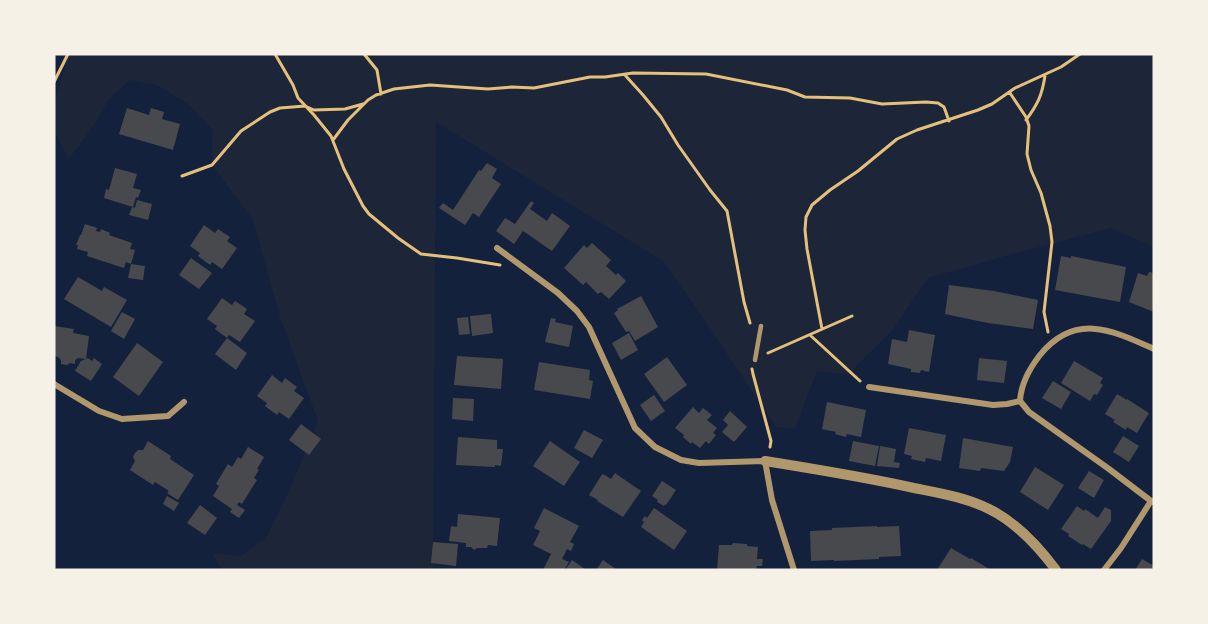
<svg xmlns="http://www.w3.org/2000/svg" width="1208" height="624" viewBox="0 0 1208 624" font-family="Jost,sans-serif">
	<rect width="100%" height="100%" fill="#14213d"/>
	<path fill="#1d2539" d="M69,54H1154V247L1111,228L1009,255L928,278L891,332L857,365L851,375L817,371L795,429L776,427L701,315L663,261L436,122L433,570H222L212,553L241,556L266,538L290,489L318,421L280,317L253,220L212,165L213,130L188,104L157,85L130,80L109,99L94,125L69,159L56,135L54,104Z"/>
	<path fill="#48494c" d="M127,108L149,115L151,108L164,112L162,119L180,124L173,150L119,134Z
		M487,163L497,169L492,178L501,184L479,217L473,213L465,225L439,208L443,203L453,210L479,170L481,171Z
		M115,168L137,174L133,188L141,190L138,198L136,197L133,207L104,198L106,189L109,190Z
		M137,200L152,204L148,220L129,215L132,207L135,208Z
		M531,201L534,203L530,209L547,221L552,213L570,226L552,251L523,231L514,244L496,231L505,218L515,224Z
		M85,224L97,228L96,231L100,232L101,229L110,233L109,235L132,243L130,249L135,250L131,264L126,262L124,268L87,256L88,252L77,249L78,245H76L80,235H81Z
		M204,225L215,233L218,229L230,237L227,241L237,248L222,269L212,262L210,265L198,256L200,253L190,246Z
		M592,243L611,260L606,266L616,275L618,273L626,281L609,299L601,292L598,294L586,282L583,285L564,268L584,245L587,248Z
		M1061,256L1071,258V256L1126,267L1120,302L1055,290Z
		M191,258L212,273L199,289L179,275Z
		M131,264L145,266L143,280L128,278Z
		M1149,272L1154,273V312L1129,302L1138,273L1147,276Z
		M78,277L102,291L104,287L127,300L111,327L64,299Z
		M949,285L994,291L1038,300L1033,329L988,323L945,314Z
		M641,296L658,327L635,341L629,331L626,332L614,313L618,310L617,309Z
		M222,298L232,305L235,301L247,309L244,314L255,321L240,342L229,335L227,338L215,329L217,326L207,319Z
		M122,312L135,319L124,339L111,331Z
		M491,314L493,333L472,336L470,316Z
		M468,317L470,334L459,335L457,318Z
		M551,318L556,319L555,322L573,326L569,347L545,342Z
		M54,326L74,329L73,333L89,336L86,359L78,358L75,360V364L70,363L67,365L61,364V360L58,357L54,356Z
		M909,330L935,335L929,372L921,370L920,373L911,372V369L888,364L892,339L907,342Z
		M629,333L638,350L621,360L612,343Z
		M227,338L247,353L236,370L215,354Z
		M137,343L163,362L139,396L113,377Z
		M457,356L503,359L501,389L454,385Z
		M667,357L687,385L664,402L644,374Z
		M88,358L92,361L94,358L102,364L91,381L75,371L81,361Z
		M979,358L1007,361L1004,383L977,380Z
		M1074,361L1103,378L1100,383L1103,385L1097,395L1094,394L1090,401L1061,383Z
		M539,362L590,370L589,380L593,381L590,399L534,390Z
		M272,375L282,383L285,378L297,387L294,391L304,398L289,419L279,412L277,415L265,406L267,403L257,396Z
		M1053,381L1071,392L1061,409L1042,398Z
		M1117,394L1127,400V399L1149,413L1137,433L1127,427L1126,430L1113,422L1115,420L1105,414Z
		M654,395L665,411L651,421L640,405Z
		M453,398L474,399L473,421L452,419Z
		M827,402L866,410L861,437L847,434L846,437L835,434L836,432L822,429Z
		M693,407L699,413L703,408L712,415L707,420L717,428L713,433L716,435L709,444L706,441L700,448L692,442L691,444L683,437L684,435L675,428Z
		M730,411L747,427L734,442L722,432L728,425L723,420Z
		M301,424L321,439L309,455L289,440Z
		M909,428L946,435L941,461L926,458L925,462L911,459L912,456L904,454Z
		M584,430L603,440L592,458L574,448Z
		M1123,436L1139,446L1129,462L1113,452Z
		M458,437L497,440V449H503L501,466L495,465V467L456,465Z
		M963,438L1013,447L1010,462L1004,471L981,468L980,471L959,468Z
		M148,441L171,456L170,459L194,475L178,500L167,493L169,491L155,482L153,485L130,470L135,461L133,457L135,453L138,450H143Z
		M550,441L580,462L564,486L533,466Z
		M853,441L879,446L875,466L849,461Z
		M880,446L896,449L894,462L900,463L899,468L877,466Z
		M248,447L264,457L257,469L259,470L254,478L257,480L242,504L239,502L237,505L245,510L239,518L230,512L232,509L213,496L219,486L216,484L228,464L232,467L238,457L241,459Z
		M1035,467L1064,485L1048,510L1020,492Z
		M1089,471L1104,480L1094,498L1078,488Z
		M615,473L641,491L623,517L597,501L598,500L589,495L601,476L603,474L611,479Z
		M662,481L676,490L666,505L665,504L664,506L657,502L658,500L652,496Z
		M167,496L179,503L174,511L163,504Z
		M200,505L217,518L205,535L187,523Z
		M1077,506L1084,511L1085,509L1098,518L1105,507L1111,510V521L1091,549L1083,544L1082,545L1068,536L1069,534L1061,529Z
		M544,508L579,526L570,542L574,544L571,551L567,549L562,559L569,562L564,570H543L551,554L533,545L540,531L534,528Z
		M654,508L687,531L674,550L641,527L644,522L642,520L645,516L647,518Z
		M458,514L500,518L497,546L488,545L487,548H477L474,550L471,547H466V543L449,541L451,526L457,527Z
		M877,526V527L899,526L901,556L879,557V559L834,561V560L811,561L810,531L832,530V528Z
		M433,542L458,544L456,566L431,563Z
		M733,543L747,544V546L758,547L757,559H763L762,566H757L756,570H717L719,545H732Z
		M951,548L970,559L971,558L991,570H937Z
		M1142,559L1154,566V570H1135Z
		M572,560L586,570H565Z
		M603,560L617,570H596Z"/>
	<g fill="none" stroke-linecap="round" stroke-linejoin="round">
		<path stroke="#e5c07b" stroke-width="3" d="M275,54L293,85L298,98L314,115L331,136L344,169L363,206L369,214L398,238L421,254L457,258L500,265
			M364,54L377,70L381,94
			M624,74L643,95L661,117L678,145L710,190L727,211L744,302L750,323
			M54,82L68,54
			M1010,93L1026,117L1029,126L1027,154L1031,170L1041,193L1050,226L1052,242L1044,312L1048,332
			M1026,120C1038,104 1042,95 1045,76
			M333,140L348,120L368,100L376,95L394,89L430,85L488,89L512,87L534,88L590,77H605L633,73L706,74L787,90L805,97L850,98L882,104L926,102L938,103L944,107L949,121
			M182,176L212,165L241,131L270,112L280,108L305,106L314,110L345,109L363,104
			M822,329L807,249L805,230L806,217L812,205L830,190L858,171L897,139L917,130L978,110L992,104L1015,88L1061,67L1080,54
			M810,335L860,381
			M768,353L852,316
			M752,369L753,374L771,441L770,447"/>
		<path stroke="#b1986c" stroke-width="4.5" d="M755,360L761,326"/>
		<path stroke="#b1986c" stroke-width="6" d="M497,248L558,293L577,311L589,327L635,428L655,447L681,460L699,463L765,461L772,500L794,570
			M54,384L99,411L122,419L168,416L184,402
			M869,387L993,405L1007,404L1020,401L1029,412L1109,469L1151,501
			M1020,401C1021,383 1029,369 1040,355C1075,312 1112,330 1154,349
			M1104,570L1121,548L1151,501L1153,502"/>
		<path stroke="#b1986c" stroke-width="10" d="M765,461C815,469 865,477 914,488C939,493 965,497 989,509C1016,522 1038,546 1056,570"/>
	</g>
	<rect width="1208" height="624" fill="none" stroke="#f6f1e7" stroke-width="111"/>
</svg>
